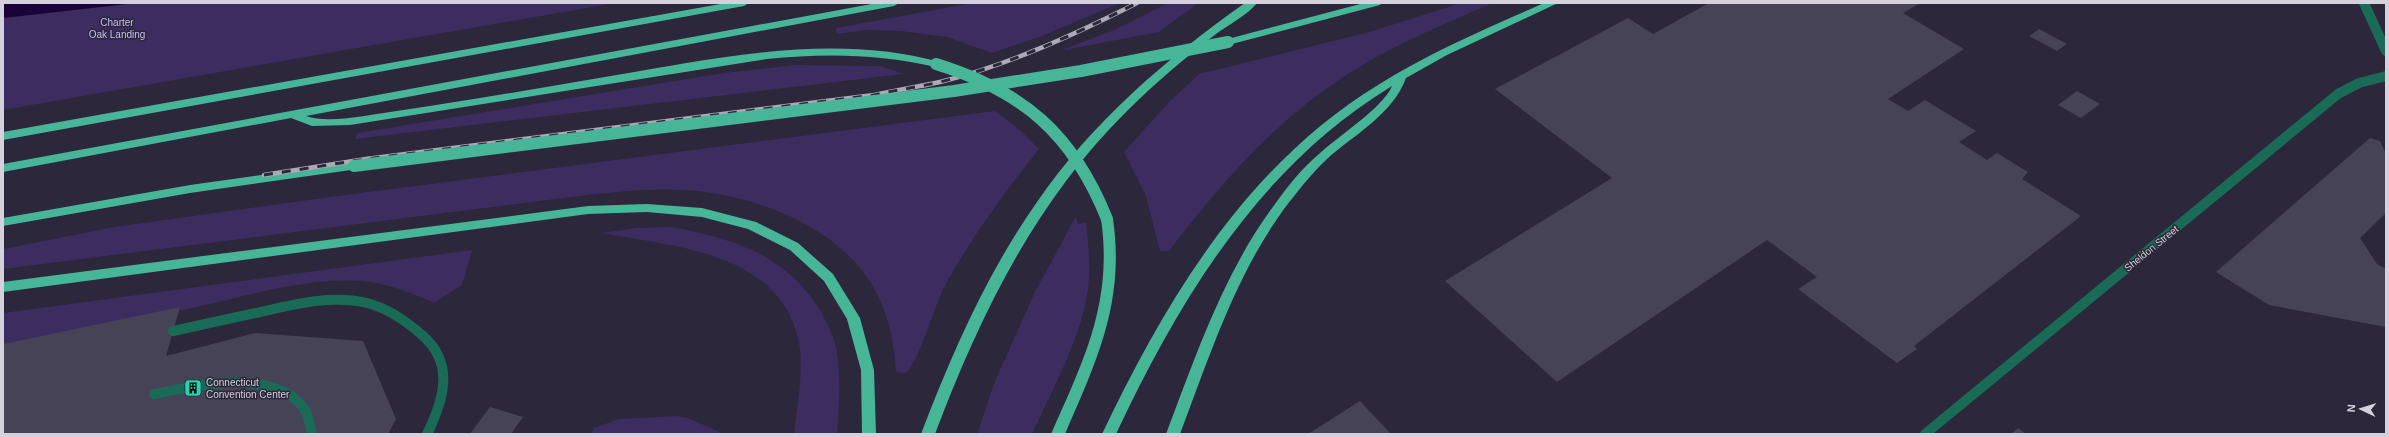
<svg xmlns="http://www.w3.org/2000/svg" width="2389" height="437" viewBox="0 0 2389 437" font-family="Arial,sans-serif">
	<rect width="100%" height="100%" fill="#2c273a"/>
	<path fill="#3c2c60" d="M136,3H615L3,110V18Z
		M972,3H1120L1042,36L992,53L947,37L901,31L868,30L837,34L836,28Z
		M1168,3H1198L1159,32L1059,51L1114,30Z
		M1461,3H1493C1440,26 1386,48 1339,80C1270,126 1218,187 1169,251H1160L1146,196L1124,152L1170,101L1199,74L1366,33Z
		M795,65L880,66L903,74L355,139L357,133L724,73Z
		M995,111L1020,130L1039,149C1005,192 972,236 946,284C933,308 922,355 906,373L896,372C894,345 890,320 878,296C845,227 752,193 681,190C649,188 618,192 587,195L3,269V249L114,227L345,195Z
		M1076,216L1078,224L1086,222C1088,244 1091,268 1088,289C1083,334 1051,393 1032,434H977L995,381L1035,292Z
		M672,227C734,239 785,254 820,310C827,323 835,338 837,352C841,380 839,406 837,434H794C797,405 804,372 799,343C782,252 673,246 601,233L636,228Z
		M472,250L462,285L434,303C416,295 397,287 377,283C315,272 240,299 179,311V308L3,344V313Z
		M676,416L688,418L724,434H591L594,428L619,419Z"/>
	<path fill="#1a033a" d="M3,3H136L3,18Z"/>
	<path fill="#474357" d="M1709,3H1920L1903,13L1964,49L1888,99L1908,111L1925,100L1976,131L1959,142L1987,160L1997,153L2028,172L2022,179L2081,216L1914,346L1917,349L1897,363L1798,289L1817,277L1767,240L1557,382L1445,281L1612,178L1495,89L1628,18L1653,34Z
		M2039,29L2067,44L2057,51L2029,36Z
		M2077,91L2100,104L2081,118L2058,105Z
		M2370,138L2380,141L2386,154V213L2360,238L2377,264L2386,269V327L2269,305L2216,272Z
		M180,307L166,356L255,333L363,341L396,419L388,434H3V344Z
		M1360,401L1391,434H1308Z
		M490,407L523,417L511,434H470Z
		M2018,428L2026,434H2011Z"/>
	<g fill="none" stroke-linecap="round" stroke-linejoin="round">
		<path stroke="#196b57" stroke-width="10" d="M173,331C201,325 229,319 256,313C292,305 331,294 367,303C388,308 406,321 422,335C455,363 444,400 427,434
			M154,394C196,386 277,367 305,410C309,417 310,427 312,434"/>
		<path stroke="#196b57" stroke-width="10" d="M2364,3L2386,51
			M1925,434L2338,94L2359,83L2386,76"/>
		<path fill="#46b598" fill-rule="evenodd" d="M726,3H749L744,6L3,140V132Z
			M877,3H899L894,6L306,116C328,124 367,115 390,112C473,100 557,85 640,71C739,54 841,35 940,62L941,64L940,66L936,67C878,54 827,53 767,59L350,125L312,126L291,118L3,172V164Z
			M1245,3H1257C1249,14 1228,25 1216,34C1185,58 1155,83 1127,111C1035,202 980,315 935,434H921C952,353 987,273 1037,202C1092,122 1166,59 1245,3Z
			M1364,3H1381L1380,5L1228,45L1223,42L1224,40Z
			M1544,3H1558L1447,55L1406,78C1393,114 1355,134 1327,159C1311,174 1297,192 1284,209C1235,276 1209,358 1180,434H1166C1196,355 1224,272 1275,204C1288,186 1302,168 1319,154C1337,137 1384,107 1392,86C1260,166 1180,298 1116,434H1102C1167,298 1246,166 1378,85C1430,52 1488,28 1544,3Z
			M354,162L360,166L358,169L190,193L3,226V218L190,185Z
			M647,204L702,208L756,222L798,243L833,274L860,318L874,370L876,434H862L861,370L847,319L824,281L790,250L748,229L702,217L647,212L588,214L3,292V282L588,206Z
			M1107,215L1113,219C1125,302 1097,360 1065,434H1051C1084,360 1113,302 1101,219Z"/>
		<defs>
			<path id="rail" d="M264,175L366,159L874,95C896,90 918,87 940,82C1008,65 1074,35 1137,3"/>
		</defs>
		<use href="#rail" stroke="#ada9b7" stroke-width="4.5"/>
		<use href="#rail" stroke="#2c273a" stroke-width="3" stroke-dasharray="9" stroke-linecap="butt"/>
		<path stroke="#46b598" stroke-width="12" d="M936,64C1023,91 1073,134 1107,219
			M354,166L954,91L1081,71L1228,42"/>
	</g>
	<defs>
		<symbol id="building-square" viewBox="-11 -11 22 22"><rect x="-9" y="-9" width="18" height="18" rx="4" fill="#24d5ae" stroke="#2c273a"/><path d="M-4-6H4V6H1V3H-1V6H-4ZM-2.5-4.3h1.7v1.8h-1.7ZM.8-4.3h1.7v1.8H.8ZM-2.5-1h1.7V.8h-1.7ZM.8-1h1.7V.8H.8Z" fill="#111"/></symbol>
	</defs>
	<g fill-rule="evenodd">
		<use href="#building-square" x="183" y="378" width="20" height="20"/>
	</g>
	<g text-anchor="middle" stroke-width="3" stroke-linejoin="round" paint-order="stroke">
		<g font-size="10" fill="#cbbbfd" stroke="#2c273a">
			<text x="117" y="26">Charter<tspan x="117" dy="12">Oak Landing</tspan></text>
		</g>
		<g font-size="10" fill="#d4d1dd" stroke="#2c273a">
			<text transform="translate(2151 248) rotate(-39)" y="4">Sheldon Street</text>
		</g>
		<g font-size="10" fill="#d4d1dd" stroke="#2c273a" text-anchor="start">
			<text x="206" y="386">Connecticut<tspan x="206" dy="12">Convention Center</tspan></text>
		</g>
	</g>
	<rect width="2389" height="437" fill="none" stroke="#d4d1dd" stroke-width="8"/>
	<g transform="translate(2361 409) rotate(274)" stroke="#2c273a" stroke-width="3" paint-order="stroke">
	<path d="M0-3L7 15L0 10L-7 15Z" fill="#d4d1dd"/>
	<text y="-6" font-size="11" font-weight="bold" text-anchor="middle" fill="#d4d1dd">N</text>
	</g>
</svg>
